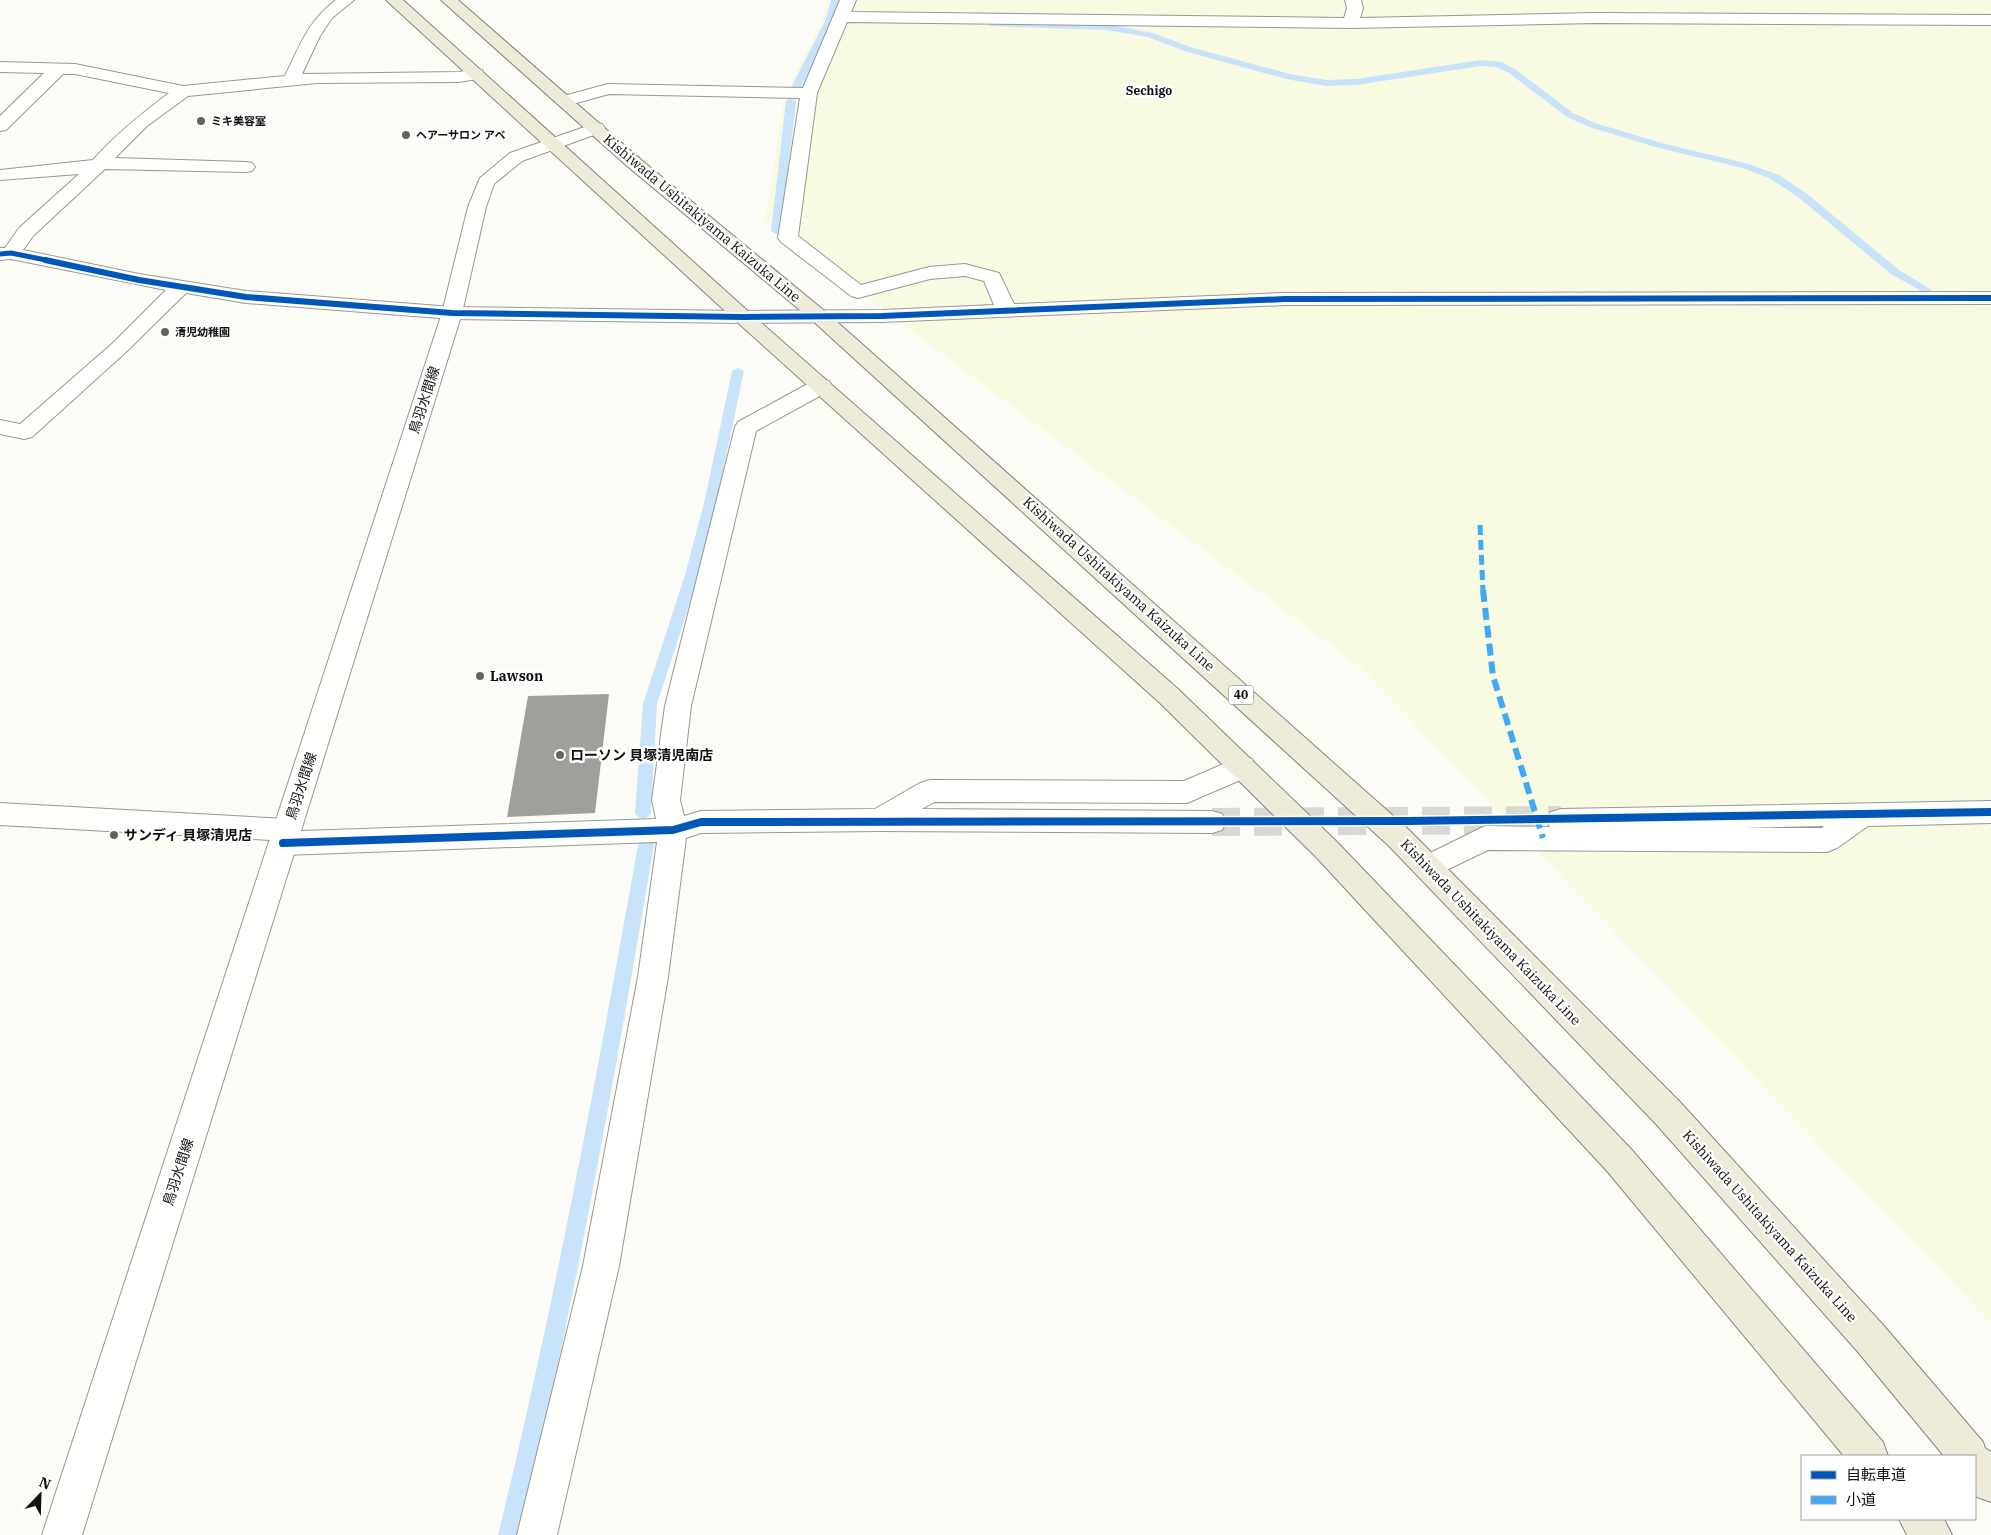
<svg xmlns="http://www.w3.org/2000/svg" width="1991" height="1535" viewBox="0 0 1991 1535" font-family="'IBM Plex Serif','Noto Sans JP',serif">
	<rect width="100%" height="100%" fill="#fcfcf7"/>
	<path fill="#f9fae2" d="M828,0H1991V1323L1360,667L765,221L784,98L821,22Z"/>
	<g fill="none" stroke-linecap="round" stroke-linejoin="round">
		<path fill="#c9e3fa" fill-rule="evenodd" d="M831,0H839L833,21L801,88L799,90H793L791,88L825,21Z
			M992,21L1106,24L1153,33L1190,47L1290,74L1326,80L1356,79L1481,60L1501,62L1515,69L1573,113L1595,123L1665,144L1749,164L1779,175L1806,193L1899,270L1932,290L1927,293L1923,292L1891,274L1798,197L1771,179L1743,168L1659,148L1589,127L1567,117L1509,73L1496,67L1481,66L1356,85L1326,86L1286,79L1184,51L1148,37L1106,30L989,26V22Z
			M791,98L796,101L781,231L776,234L771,231L786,101Z
			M738,368L744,371L717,499L699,575L657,704L651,813L648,817L643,819L638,817L635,813L643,704L685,575L705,499L732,371Z
			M646,839L652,841L654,845C615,1076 574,1307 520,1535H498C554,1307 597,1076 638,845L640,841Z"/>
	</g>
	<path fill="#a19f9c" d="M609,694L595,813L507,817L528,696Z"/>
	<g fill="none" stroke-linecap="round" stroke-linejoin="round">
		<path stroke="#d9d9d4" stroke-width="28" stroke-dasharray="28 14" stroke-linecap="butt" d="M1212,822L1561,820"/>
		<defs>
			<path id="minor" d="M336,0H354L332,18L320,36L302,74L459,72L476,69L482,70L484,74L482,78L459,82L317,83L188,96L147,126L115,158L246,162L252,163L255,167L252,171L246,172L105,169L33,236L23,250L139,274L246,291L452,307L743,311L882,310L994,305L984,281L965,276L930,279L858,298L851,296L781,242L778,238L800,98L609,94L566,106L560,105L557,101L560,97L608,84L803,88L840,0H856L851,12L1344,18L1347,8L1345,0H1361L1363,8L1360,18L1595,13L1991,15V25L1595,23L1351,28L847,22L817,93L798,236L861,285L929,267L965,264L999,273L1014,304L1285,293L1991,292V304L1285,305L882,322L743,323L452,319L246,303L186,293L127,351L32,437L24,439L0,434V420L20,424L113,343L166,290L11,259L0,260V248H5L19,228L79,174L0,180V170L93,160C116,134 141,114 169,93L75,74H63L6,130L0,131V116L44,73L0,72V62L75,64L183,86L285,76C300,45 308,21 336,0Z
				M821,379L829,381L832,386L829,391L756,431L691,706L680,800L684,816L701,811L875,809L920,783L930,780L1184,781L1242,756L1252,759L1256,767L1252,775L1187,803L934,802L922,809L1212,811L1222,814L1226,822L1222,830L1212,833L880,831L701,833L686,838L668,977L619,1266L557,1535H517L583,1266L638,977L657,842L283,855L273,851L269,843L270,840L0,825V803L287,819L297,822L301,831L656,819L652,800L665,706L735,427L738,422L813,381Z
				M1991,801V823L1868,826L1837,848L1827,852L1488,850L1428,879L1418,875L1413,867L1418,859L1485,826L1550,827L1547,820L1551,812L1561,809ZM1824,826L1822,828H1742Z"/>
			<path id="tertiary" d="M596,123L602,124L605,128L602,132L522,161L494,184L486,207L462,313L82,1535H42L442,313L468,207L480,178L510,153Z"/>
			<path id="primary" d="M386,0H403L750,313L1178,689L1337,842L1631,1149L1883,1442L1888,1456H1844L1607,1171L1317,858L1160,703L736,321Z
				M441,0H458L639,158L827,313L1409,830L1680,1102L1884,1326L1983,1442L1985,1448L1991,1452V1502L1977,1497L1975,1493V1456H1944L1858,1352L1656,1124L1389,846L813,321L627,166Z
				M1899,1519H1944L1952,1535H1907Z"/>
		</defs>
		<use href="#minor" stroke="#979795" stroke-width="2"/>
		<use href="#tertiary" stroke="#979795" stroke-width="2"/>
		<use href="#primary" stroke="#848482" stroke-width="2"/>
		<use href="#minor" fill="#fffffe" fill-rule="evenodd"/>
		<use href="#tertiary" fill="#fffffe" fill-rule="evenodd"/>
		<use href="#primary" fill="#eeebda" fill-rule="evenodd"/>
		<path stroke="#3fa9f5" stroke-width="5" stroke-dasharray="10 5" stroke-linecap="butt" d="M1480,525L1483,591"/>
		<path stroke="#3fa9f5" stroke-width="6" stroke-dasharray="12 6" stroke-linecap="butt" d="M1483,590L1493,676L1543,838"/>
		<defs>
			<path id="cycleway-far2" d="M0,254L11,253L51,261"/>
			<path id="cycleway-far1" d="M45,260L139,280L246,297L452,313L743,317L882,316L1285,299L1991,298"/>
			<path id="cycleway" d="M283,843L673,830L701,822L1408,821L1991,812"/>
		</defs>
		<use href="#cycleway-far2" stroke="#fff" stroke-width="7"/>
		<use href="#cycleway-far1" stroke="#fff" stroke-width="9"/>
		<use href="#cycleway" stroke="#fff" stroke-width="11"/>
		<use href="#cycleway-far2" stroke="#0057b8" stroke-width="5"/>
		<use href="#cycleway-far1" stroke="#0057b8" stroke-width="6"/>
		<use href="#cycleway" stroke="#0057b8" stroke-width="8"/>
	</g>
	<g fill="#636362" stroke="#fff" stroke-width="2">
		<circle cx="201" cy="121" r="5"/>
		<circle cx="406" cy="135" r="5"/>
		<circle cx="165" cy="332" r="5"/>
		<circle cx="480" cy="676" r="5"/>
		<circle cx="560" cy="755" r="5"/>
		<circle cx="114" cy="835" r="5"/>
	</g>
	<g text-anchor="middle" stroke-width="5" stroke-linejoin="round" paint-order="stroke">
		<g font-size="11" font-weight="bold" fill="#111" stroke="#fff" text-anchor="start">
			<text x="211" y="125">ミキ美容室</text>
			<text x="416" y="139">ヘアーサロン アベ</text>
			<text x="175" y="336">清児幼稚園</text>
		</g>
		<g font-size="12" font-weight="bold" fill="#111" stroke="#fff">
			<text x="1149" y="95">Sechigo</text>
		</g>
		<rect fill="#fff" stroke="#585858" stroke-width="1" x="1228.5" y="685.5" width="25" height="19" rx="4"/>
		<g font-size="12" font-weight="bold" fill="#111">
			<text x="1241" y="699">40</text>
		</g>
		<g font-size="14" fill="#111" stroke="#fff">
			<text transform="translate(702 218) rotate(40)" y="5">Kishiwada Ushitakiyama Kaizuka Line</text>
			<text transform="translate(424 400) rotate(-72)" y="5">鳥羽水間線</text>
			<text transform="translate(1119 584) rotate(42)" y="5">Kishiwada Ushitakiyama Kaizuka Line</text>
			<text transform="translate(301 786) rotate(-72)" y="5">鳥羽水間線</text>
			<text transform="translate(1491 932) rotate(46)" y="5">Kishiwada Ushitakiyama Kaizuka Line</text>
			<text transform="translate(178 1172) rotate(-72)" y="5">鳥羽水間線</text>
			<text transform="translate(1770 1226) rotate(48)" y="5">Kishiwada Ushitakiyama Kaizuka Line</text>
		</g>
		<g font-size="14" font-weight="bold" fill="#111" stroke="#fff" text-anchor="start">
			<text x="490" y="681">Lawson</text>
			<text x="570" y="760">ローソン 貝塚清児南店</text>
			<text x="124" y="840">サンディ 貝塚清児店</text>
		</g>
	</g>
	<rect x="1801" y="1455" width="175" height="65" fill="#ffffff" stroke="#a0a0a0"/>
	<rect x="1811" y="1471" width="25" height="8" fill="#0057b8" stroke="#a0a0a0"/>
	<text x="1846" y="1480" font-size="15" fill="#111111">自転車道</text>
	<rect x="1811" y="1496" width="25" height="8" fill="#3fa9f5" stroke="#a0a0a0"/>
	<text x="1846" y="1505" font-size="15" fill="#111111">小道</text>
	<g transform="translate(40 1495) rotate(23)" stroke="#ffffff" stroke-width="4" paint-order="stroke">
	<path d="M0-4L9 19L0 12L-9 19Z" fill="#111111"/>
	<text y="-8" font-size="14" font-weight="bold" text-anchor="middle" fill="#111111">N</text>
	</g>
</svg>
